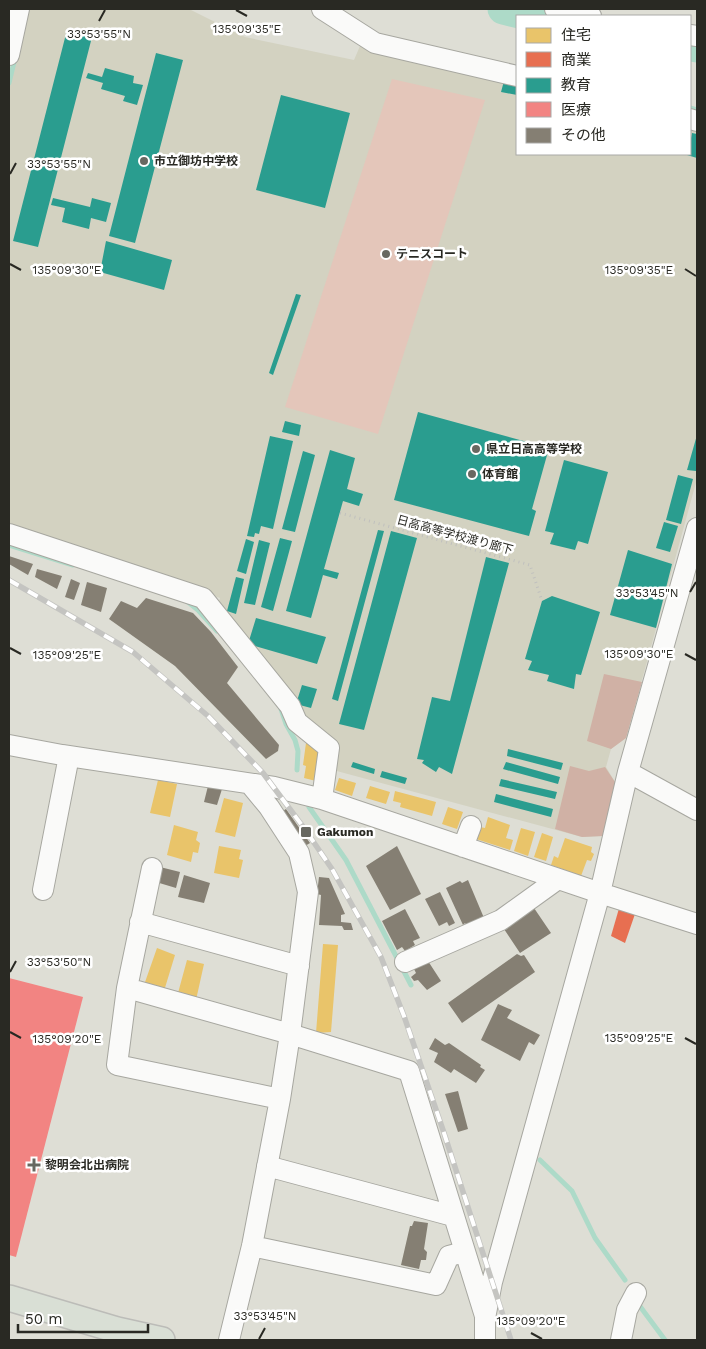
<svg xmlns="http://www.w3.org/2000/svg" width="706" height="1349" viewBox="0 0 706 1349" font-family="'Work Sans','Noto Sans JP',sans-serif">
	<rect width="100%" height="100%" fill="#deded5"/>
	<path fill="#d3d2c1" d="M24,9H189L245,37L354,60L360,46L384,50L517,83V154H690V125L697,127V479L626,738L611,749L606,767L615,782L603,836L582,837L333,770L300,720L217,607L220,598L9,523V77Z"/>
	<path fill="#e4c6ba" d="M392,79L485,100L378,434L285,407Z"/>
	<path fill="#d0b1a5" d="M604,674L642,682L626,738L611,749L587,741Z
		M570,766L589,771L605,767L615,782L603,836L582,837L555,829Z"/>
	<path fill="#e9c46a" d="M306,743L316,744L321,753L316,781L304,778L306,766L303,765Z
		M339,778L356,783L352,796L335,790Z
		M158,780L177,784L170,817L150,813Z
		M370,786L390,792L386,804L366,798Z
		M395,791L436,802L432,816L400,807L401,803L393,801Z
		M224,798L243,803L235,837L215,832Z
		M448,807L463,812L457,829L442,824Z
		M488,817L510,825L506,838L513,840L510,850L476,839L480,827L485,828Z
		M174,825L198,832L196,840L200,843L198,853L193,852L191,862L167,855Z
		M521,828L535,832L528,856L514,851Z
		M542,833L553,837L546,861L534,857Z
		M565,838L592,847L591,852L594,854L591,861L587,860L581,876L551,865L554,856L558,858Z
		M219,846L241,850L239,859L243,860L239,878L214,873Z
		M323,944L338,945L331,1032L316,1033Z
		M157,948L175,955L164,991L144,985Z
		M187,960L204,964L196,1000L178,993Z"/>
	<path fill="#e76f51" d="M620,905L636,911L625,943L611,936Z"/>
	<path fill="#2a9d8f" d="M67,30L92,37L38,247L13,241Z
		M156,53L183,60L135,243L109,236Z
		M105,68L134,76L133,83L143,85L137,105L123,101L125,96L101,89L103,83L86,78L88,73L102,77Z
		M504,81L517,84V95L501,92Z
		M281,95L350,113L325,208L256,190Z
		M692,133L697,134V158L687,155V154H690V143Z
		M53,198L90,207L92,198L111,203L106,222L91,218L89,229L62,222L65,208L51,205Z
		M106,241L172,260L164,290L100,272Z
		M296,294L301,295L273,375L269,373Z
		M418,412L549,448L532,509L536,511L529,536L394,500Z
		M285,421L301,425L299,436L282,432Z
		M697,435V465L696,471L687,470Z
		M270,436L293,441L273,529L261,526L259,534L255,533L254,537L247,536Z
		M330,450L355,458L347,489L363,494L359,506L343,501L324,569L339,573L337,579L323,575L311,618L286,611Z
		M303,451L315,455L295,532L282,529Z
		M564,460L608,472L588,544L578,541L575,550L550,544L554,533L545,531Z
		M678,475L693,479L681,524L666,520Z
		M664,522L678,526L670,552L656,548Z
		M378,530L384,531L338,701L332,699Z
		M391,531L417,538L364,730L339,724Z
		M280,538L292,541L273,611L261,607Z
		M246,539L254,542L246,574L237,571Z
		M259,540L270,543L255,605L244,603Z
		M628,550L672,564L656,628L610,615Z
		M486,557L509,563L452,774L439,767L436,772L422,763L424,760L417,759L432,697L450,701Z
		M236,577L244,579L236,614L227,611Z
		M552,596L600,612L581,675L576,674L574,689L547,681L549,675L528,670L532,661L525,659L542,601Z
		M256,618L326,637L317,664L248,644Z
		M302,685L317,689L311,708L296,704Z
		M508,749L563,763L561,770L507,756Z
		M353,762L375,769L374,774L351,767Z
		M506,762L560,777L558,784L503,769Z
		M382,771L407,778L405,784L380,777Z
		M501,779L557,792L555,799L499,786Z
		M496,794L553,809L551,817L494,802Z"/>
	<path fill="#f28482" d="M9,978L83,997L16,1257L9,1255Z"/>
	<g fill="none" stroke-linecap="round" stroke-linejoin="round">
		<path stroke="#addac8" stroke-width="5" d="M9,83L15,58
			M690,108L697,110
			M9,545L73,565
			M188,602L198,610L217,631
			M280,706L286,724L295,740L298,751L297,770
			M309,807L346,860L411,985
			M540,1160L572,1191L595,1238L625,1280
			M639,1305L665,1340"/>
		<path stroke="#addac8" stroke-width="31" d="M503,9L532,16
			M690,46L697,47"/>
	</g>
	<path fill="#857f73" d="M9,556L33,564L28,575L9,564Z
		M37,569L62,576L57,589L35,577Z
		M71,579L80,583L74,600L65,597Z
		M87,582L107,588L101,612L81,605Z
		M146,598L193,613L211,632L238,667L227,683L279,745L278,751L266,759L175,666L109,619L121,601L137,608Z
		M208,786L222,789L217,805L204,802Z
		M286,809L310,843L305,846L281,812Z
		M397,846L421,894L390,910L366,866Z
		M160,867L180,872L176,888L156,882Z
		M184,875L210,883L204,903L178,897Z
		M319,877L329,878L345,914L341,915V922L351,923L353,930H344L342,926L319,925L321,895L317,894Z
		M468,880L484,918L467,926L465,923L463,925L446,888L460,881L462,883Z
		M440,892L455,923L449,926L447,922L439,926L425,899Z
		M534,908L551,933L520,953L504,929Z
		M405,909L420,938L413,941L415,945L405,951L402,947L397,950L382,921Z
		M517,954L521,956L524,955L535,972L462,1023L448,1003Z
		M428,961L441,981L427,990L418,980L414,981L411,977L416,973L414,969Z
		M498,1004L512,1010L507,1018L540,1035L534,1045L529,1042L520,1061L481,1040Z
		M435,1038L445,1045L449,1043L481,1065L480,1067L485,1070L476,1083L454,1069L451,1073L434,1062L438,1053L429,1049Z
		M458,1091L468,1129L458,1132L445,1094Z
		M414,1221L428,1223L424,1249L427,1252L426,1260H421L419,1269L401,1265L410,1226H412Z"/>
	<g fill="none" stroke-linecap="round" stroke-linejoin="round">
		<defs>
			<path id="minor" d="M322,9L375,43L517,76
				M555,9L591,16
				M690,35L697,36
				M9,55L19,9
				M690,119L697,121
				M9,534L203,598L290,706L297,722L329,748L322,799
				M9,745L62,755L274,787L322,799L600,893L697,924
				M628,772L697,810
				M463,847L471,826
				M152,868L127,988L117,1065L280,1099
				M43,890L69,756
				M140,922L299,966
				M405,962L501,920L558,879
				M127,988L290,1034L308,892L299,853L269,807L250,784
				M267,1166L453,1216
				M252,1246L436,1285L449,1256L464,1252
				M229,1340L252,1246L280,1099L290,1034L409,1071L485,1316
				M485,1340V1318L492,1282L600,893L628,772L697,528
				M621,1340L627,1310L636,1293"/>
			<path id="major" d="M9,1298L117,1330L162,1340"/>
		</defs>
		<use href="#minor" stroke="#a7a7a0" stroke-width="22"/>
		<use href="#major" stroke="#bcbcb8" stroke-width="28"/>
		<path stroke="#c0c0be" stroke-width="3" stroke-dasharray="1 4" stroke-linecap="butt" d="M340,513L530,565L542,601"/>
		<use href="#minor" stroke="#fafaf9" stroke-width="20"/>
		<use href="#major" stroke="#d9dfd5" stroke-width="25"/>
		<defs>
			<path id="rail" d="M9,580L133,652L208,716L263,773L304,828L332,869L381,957L404,1016L443,1130L511,1340"/>
		</defs>
		<use href="#rail" stroke="#c4c4c1" stroke-width="5.5"/>
		<use href="#rail" stroke="#fff" stroke-width="4" stroke-dasharray="11" stroke-linecap="butt"/>
	</g>
	<path fill="none" stroke="#292923" stroke-width="2" d="M236,10L247,16M99,21L105,10M10,174L16,163M10,264L21,270M685,269L696,276M690,592L696,582M10,648L21,654M685,654L696,660M10,972L16,961M10,1032L21,1038M685,1038L696,1044M531,1333L542,1339M259,1339L265,1328"/>
	<g fill="#686861" stroke="#fff" stroke-width="2">
		<circle cx="144" cy="161" r="5"/>
		<circle cx="386" cy="254" r="5"/>
		<circle cx="476" cy="449" r="5"/>
		<circle cx="472" cy="474" r="5"/>
		<rect x="300" y="826" width="12" height="12" rx="2.5"/>
		<path d="M31.5 1157.5h5v5h5v5h-5v5h-5v-5h-5v-5h5z"/>
	</g>
	<g text-anchor="middle" stroke-width="5" stroke-linejoin="round" paint-order="stroke">
		<g font-size="12" font-weight="bold" fill="#292923" stroke="#fff" text-anchor="start">
			<text x="154" y="165">市立御坊中学校</text>
			<text x="396" y="258">テニスコート</text>
			<text x="486" y="453">県立日高高等学校</text>
			<text x="482" y="478">体育館</text>
			<text x="317" y="836">Gakumon</text>
			<text x="45" y="1169">黎明会北出病院</text>
		</g>
		<g font-size="12" fill="#292923" stroke="#fff">
			<text transform="translate(455 535) rotate(15)" y="4">日高高等学校渡り廊下</text>
		</g>
	</g>
	<g font-size="12" text-anchor="middle" fill="#292923" stroke="#fff" stroke-width="5" stroke-linejoin="round" paint-order="stroke">
		<text x="247" y="33">135°09'35"E</text>
		<text x="99" y="38">33°53'55"N</text>
		<text x="59" y="168">33°53'55"N</text>
		<text x="639" y="274">135°09'35"E</text>
		<text x="67" y="274">135°09'30"E</text>
		<text x="647" y="597">33°53'45"N</text>
		<text x="639" y="658">135°09'30"E</text>
		<text x="67" y="659">135°09'25"E</text>
		<text x="59" y="966">33°53'50"N</text>
		<text x="639" y="1042">135°09'25"E</text>
		<text x="67" y="1043">135°09'20"E</text>
		<text x="265" y="1320">33°53'45"N</text>
		<text x="531" y="1325">135°09'20"E</text>
	</g>
	<rect width="706" height="1349" fill="none" stroke="#292923" stroke-width="20"/>
	<rect x="516" y="15" width="175" height="140" fill="#ffffff" stroke="#a9a9a7"/>
	<rect x="526" y="28" width="25" height="15" fill="#e9c46a" stroke="#a9a9a7"/>
	<text x="561" y="40" font-size="15" fill="#292923">住宅</text>
	<rect x="526" y="52" width="25" height="15" fill="#e76f51" stroke="#a9a9a7"/>
	<text x="561" y="65" font-size="15" fill="#292923">商業</text>
	<rect x="526" y="78" width="25" height="15" fill="#2a9d8f" stroke="#a9a9a7"/>
	<text x="561" y="90" font-size="15" fill="#292923">教育</text>
	<rect x="526" y="102" width="25" height="15" fill="#f28482" stroke="#a9a9a7"/>
	<text x="561" y="115" font-size="15" fill="#292923">医療</text>
	<rect x="526" y="128" width="25" height="15" fill="#857f73" stroke="#a9a9a7"/>
	<text x="561" y="140" font-size="15" fill="#292923">その他</text>
	<path d="M18 1324v8h130v-8" fill="none" stroke="#292923" stroke-width="2.5"/>
	<text x="25" y="1324" font-size="15" fill="#292923" stroke="#ffffff" stroke-width="4" paint-order="stroke">50 m</text>
</svg>
